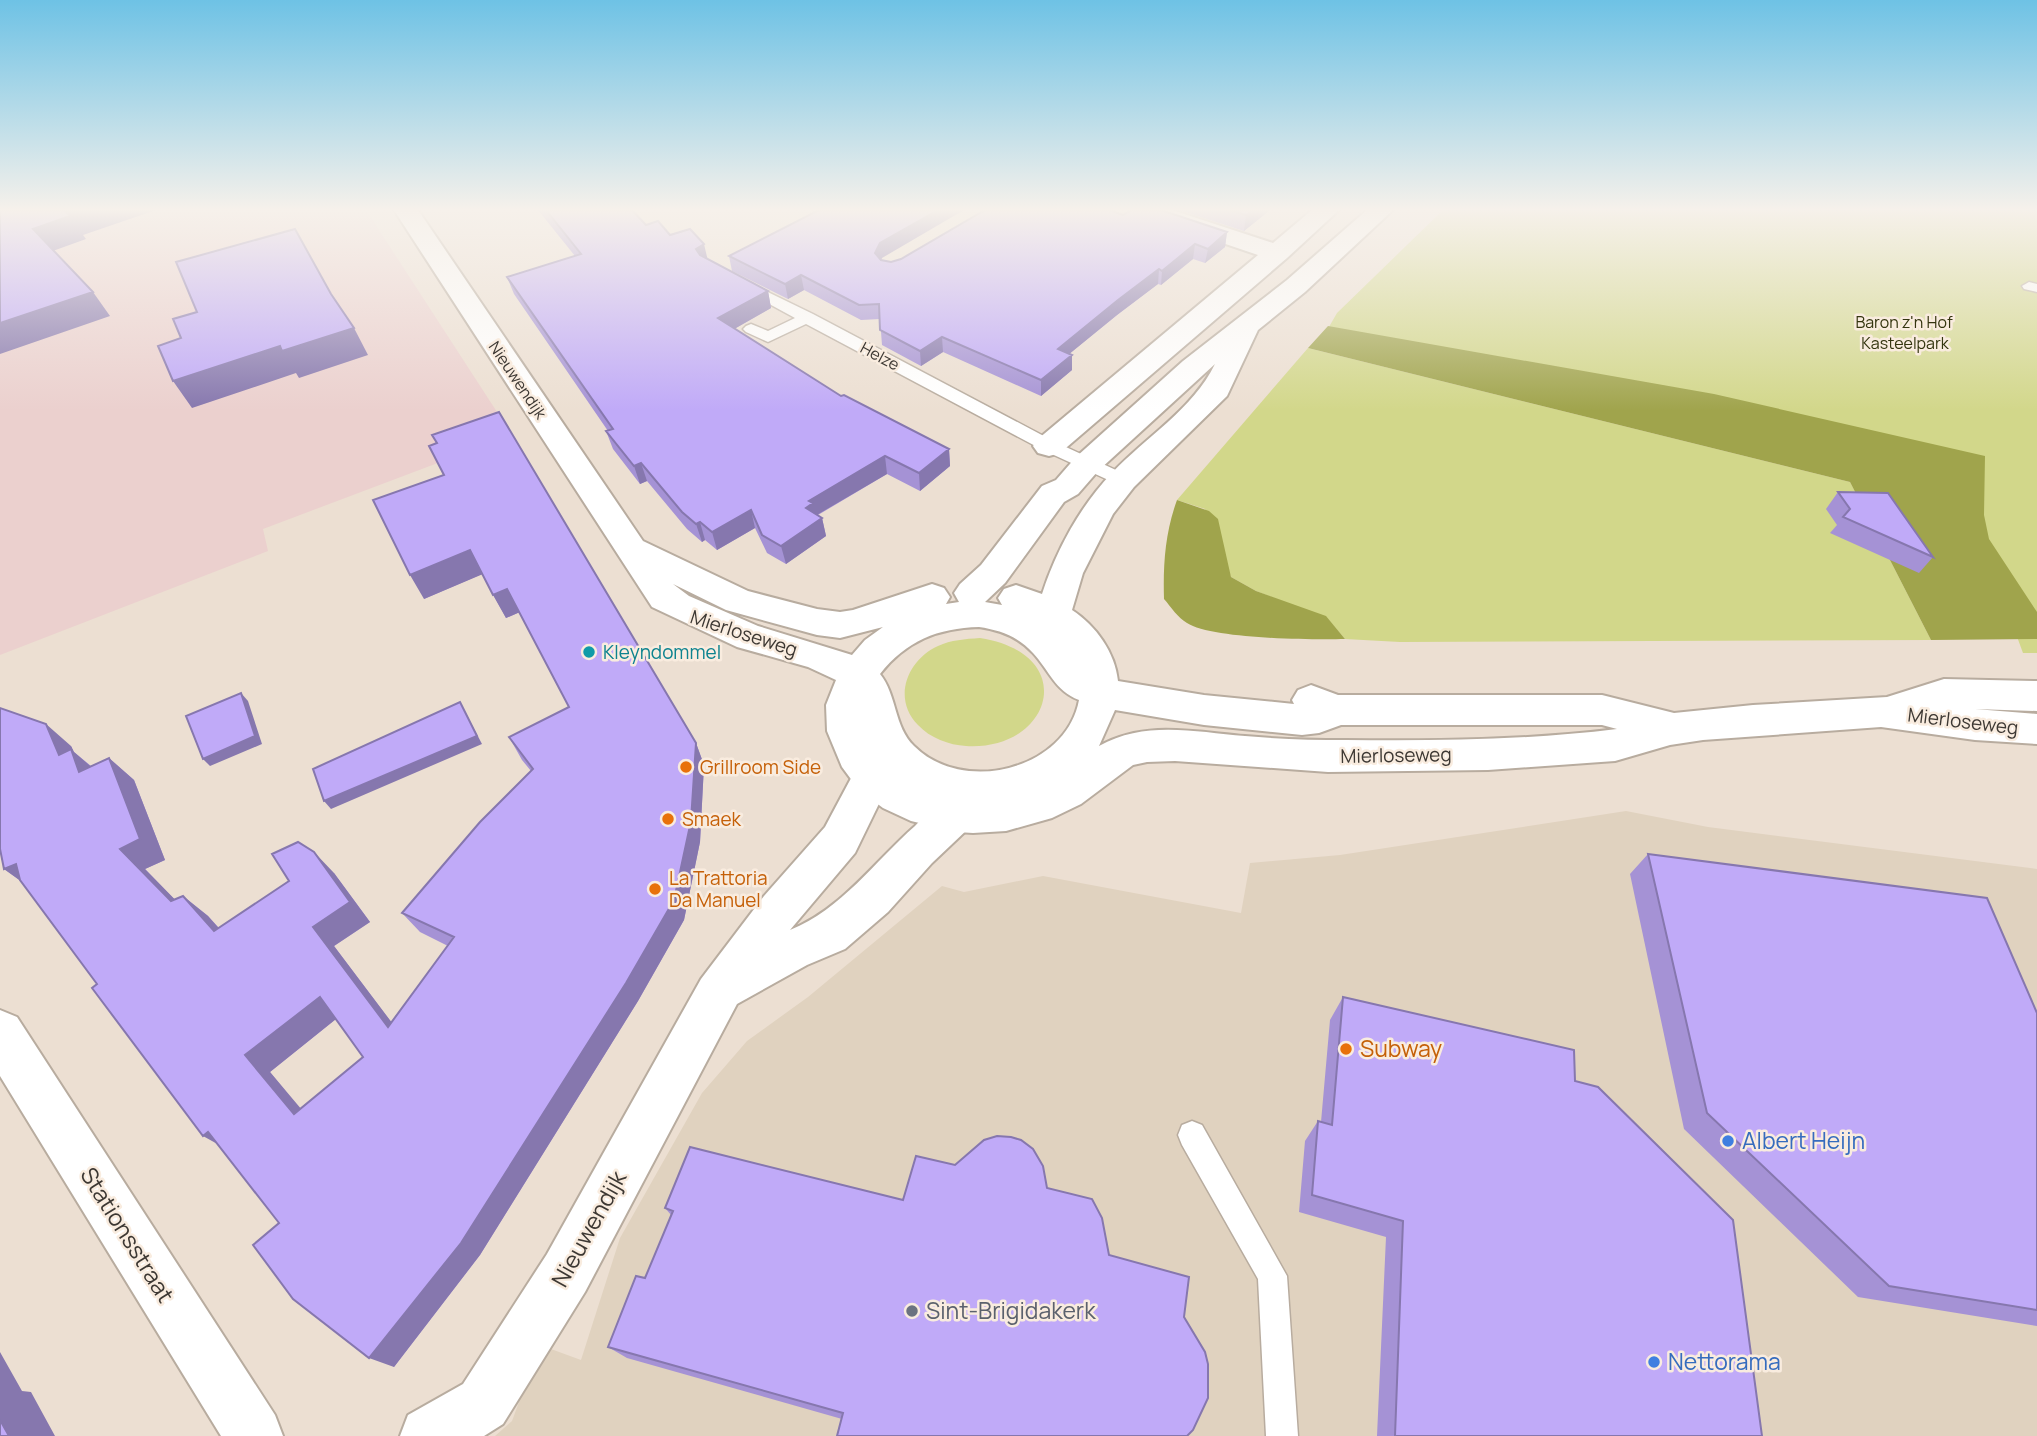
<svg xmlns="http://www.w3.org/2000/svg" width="2037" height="1436" viewBox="0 0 2037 1436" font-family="Manrope,sans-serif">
	<rect width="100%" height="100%" fill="#ecdfd2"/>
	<path fill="#e0d2bf" d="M1626,811L1708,827L2037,869V1436H495L512,1421L540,1345L581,1360L620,1238L702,1093L747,1041L808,997L942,886L964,892L1043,876L1241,913L1250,863L1340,855Z"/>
	<path fill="#ebd0ce" d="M0,210H366L512,435L263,529L268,551L0,655Z"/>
	<path fill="#d2d78a" d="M1443,210H2037V653H2023L1964,492L1322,339L1337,313Z
		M1308,348L1850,482L1931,640L1400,642L1345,639L1328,619L1256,591L1231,577L1205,509L1177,500Z
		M980,638C1081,654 1052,751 966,746C949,745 930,738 918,725C892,699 907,660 938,646C951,640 965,639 980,638Z"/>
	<path fill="#a0a44c" d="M1328,326L1714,394L1985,456L1984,515L1989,539L2037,612V639L1931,640L1850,482L1308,348Z
		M1177,500L1209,511L1218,519L1231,577L1256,591L1326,616L1345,639C1313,640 1211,639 1187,623C1178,618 1171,607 1164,599C1163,565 1165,533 1177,500Z"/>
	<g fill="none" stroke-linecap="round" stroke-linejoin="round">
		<defs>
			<path id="service" d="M743,280L813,314L1055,442L1129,476L1132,480L1123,486L1117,484L1043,450L806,324L768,342L746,332L743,329L746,326L751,324L768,331L795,318L738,287L736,284L738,281Z
				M2029,282L2037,284V292L2024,289L2022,286Z
				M1192,1121L1202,1125L1287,1276L1298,1436H1266L1258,1279L1182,1145L1178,1135L1182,1125Z"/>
			<path id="minor" d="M1137,210H1172L1273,243L1312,210H1339L1287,258L1060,453L1049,456L1038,453L1033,446L1038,439L1258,255L1140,215Z
				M871,762L885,767L891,779L855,853L790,930C842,909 874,862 915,826C923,818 933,806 944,802C954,797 959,799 970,803L976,815L970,827L932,863L888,912L845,949L807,965L737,1004L585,1292L503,1424L484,1436H400L408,1415L463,1384L547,1254L701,979L764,896L825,827L857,767Z
				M0,1010L17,1017L275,1415L283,1436H221L0,1076Z"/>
			<path id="secondary" d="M394,210H418L643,541L748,591L817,609L840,612L853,610L932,584L944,588L950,597L946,604L959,602L954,593L960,584L981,565L1042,486L1056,480L1076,457L1183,361L1287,280L1367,210H1393L1305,292L1258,330L1227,396L1134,487L1113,514L1083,573L1072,610C1096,626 1115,652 1118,681L1204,695L1294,704L1292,700L1298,690L1311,685L1338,695H1602L1674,713L1753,705L1887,697L1944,679L2037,681V711L1975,709L2037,714V744L1975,740L1881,727L1703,740L1670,745L1615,761L1488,770L1328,772L1175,761L1147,762L1133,765L1081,804L1052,818L1006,831L973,833L957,832L911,821L883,808L859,790L842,767L827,731L826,705L836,680L808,667L737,647L652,607ZM1215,364C1193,409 1146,437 1112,473C1080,506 1056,551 1042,594L1016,585L1004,589L998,598L1002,605L985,602L1005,583L1064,502L1078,494L1098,471ZM673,584L726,610L817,635L840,638L883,627L865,640L852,655L758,626L689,596ZM979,627C1000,630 1019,637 1033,653C1049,670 1055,691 1079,700C1066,770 963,795 914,746C894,727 897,695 880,674C906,641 938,628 979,627ZM1115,710L1204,725L1302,735L1319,733L1341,725H1602L1617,729C1528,740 1436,741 1346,740C1312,740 1278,739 1245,736C1195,732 1145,720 1099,746Z"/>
		</defs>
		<use href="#service" stroke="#b8ac9f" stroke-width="3"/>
		<use href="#minor" stroke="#b8ac9f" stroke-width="4"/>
		<use href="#secondary" stroke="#b8ac9f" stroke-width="4"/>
		<use href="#service" fill="#fff" fill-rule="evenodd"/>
		<use href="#minor" fill="#fff" fill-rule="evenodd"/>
		<use href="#secondary" fill="#fff" fill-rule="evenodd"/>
	</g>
	<path fill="#a592d5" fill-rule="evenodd" d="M538,210H632L646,225L670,235L707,259L768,291L771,308L734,329L841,396L949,449L950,466L920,491L887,474L818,515L822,518L826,536L786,564L767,553L755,528L717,550L705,540L702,542L687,529L647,481L640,484L613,449L606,431H608L514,294L507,277L575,256Z
		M1179,210H1270L1244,231Z
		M1123,215L1227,232L1225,247L1205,263L1193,259L1161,285L1158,284L1117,315L1069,354L1072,370L1041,396L943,352L921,366L882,345L880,319L861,320L804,290L788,299L732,271L729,256L882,258L881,260L891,262Z
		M444,475L696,743L704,765L700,842L684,920L638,1001L480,1255L394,1367L279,1223L97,984L21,881L4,869L71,746L74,752L91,766L109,758L134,780L165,860L145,869L175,900L183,896L208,916L219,928L334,873L370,922L334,946L391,1022L448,946L420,932L402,913L531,771L522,760L509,737L569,707L520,612L506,618L482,574L424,599ZM336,1019L363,1057L300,1109L270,1072Z
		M1838,492L1933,557L1919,573L1830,533L1837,525L1826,509Z
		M1648,854L2037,1013V1326L1858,1297L1684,1129L1630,874Z
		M1343,997L1575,1081L1762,1436H1377L1386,1237L1299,1212L1305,1141L1318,1121L1321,1122L1330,1020Z
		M903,1200L842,1419L627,1358L608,1347L645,1278L671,1215L665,1208Z"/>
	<path fill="#8677ae" d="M73,210H156L83,235L86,239L50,252L33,229L66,212Z
		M938,210H964L882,258L877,267L875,253L880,243Z
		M1254,210H1270L1244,231L1246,215Z
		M1227,232L1225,247L1205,263L1208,249Z
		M704,244L708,261L700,266L696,249Z
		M1195,244L1193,259L1161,285L1162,271Z
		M1159,269L1158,284L1117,315L1057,364L1058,349L1118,300Z
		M801,275L804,290L788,299L785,284Z
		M768,291L771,308L722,336L718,318Z
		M93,292L110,316L0,354V323Z
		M354,328L368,355L299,378L296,373L192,408L173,381L280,346Z
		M942,337L943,352L921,366L920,351Z
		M1072,355V370L1041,396V380Z
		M949,449L950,466L920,491L919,473Z
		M885,456L887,474L815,516L806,508L809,501Z
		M641,463L647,481L640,484L634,466Z
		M751,510L755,528L717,550L712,532Z
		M822,518L826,536L786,564L781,546Z
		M700,522L705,540L702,542L696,524Z
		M470,550L483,574L424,599L410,575Z
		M507,589L520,612L506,618L493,595Z
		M241,693L248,701L262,744L210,766L203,759Z
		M460,702L482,744L331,809L324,801Z
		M46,724L71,746L74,752L96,771L85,777L59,755Z
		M696,743L704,765L700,842L684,920L638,1001L480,1255L394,1367L369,1358Z
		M109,758L134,780L165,860L145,869L196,921L171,901L120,849Z
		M314,852L334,873L370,922L334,946L408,1044L388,1027L313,927Z
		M16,864L33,890L4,869Z
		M183,896L208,916L238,950L214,931Z
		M320,997L341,1015L270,1072L318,1129L294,1114L245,1055Z
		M208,1132L230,1151L203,1136Z
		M0,1352L22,1391L31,1392L55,1436H9L0,1420Z"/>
	<path fill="#c0aaf8" stroke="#8677ae" stroke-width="2" fill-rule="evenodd" d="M0,210H73L66,212L70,216L33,229L93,292L0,323Z
		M546,210H632L646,225L658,221L670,235L690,229L704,244L696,249L700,255L768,291L718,318L841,396L844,395L949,449L919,473L885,456L809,501L813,503L806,508L822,518L781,546L762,535L751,510L712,532L700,522L696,524L682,512L641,463L634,466L606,431L613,429L507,277L581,254Z
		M819,210H938L880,243L875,253L881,260L891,262L901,259L985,210H1110L1123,215L1131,210H1161L1227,232L1208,249L1195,244L1162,271L1159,269L1118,300L1058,349L1072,355L1041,380L942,337L920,351L880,330L879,304L859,305L801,275L785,284L729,256Z
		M1229,210H1254L1246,215Z
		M295,229L331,294L354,328L282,351L280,346L173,381L158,346L181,338L173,319L197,312L176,262Z
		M499,412L696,743L691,821L674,900L626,983L461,1243L369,1358L293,1299L253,1245L279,1223L208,1132L203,1136L92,988L97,984L20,880L16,864L4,869L0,849V708L46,724L59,755L71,749L79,772L109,758L140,839L120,849L171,901L183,896L214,931L289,881L272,854L298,842L314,852L350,902L313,927L388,1027L454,937L402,913L480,822L533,769L509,737L569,707L507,589L493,595L470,550L410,575L373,500L444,475L429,446L437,443L432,435ZM320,997L363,1057L294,1114L245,1055Z
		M1838,492L1888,493L1933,557L1843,517L1850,509Z
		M241,693L255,736L203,759L186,716Z
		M460,702L477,736L324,801L313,769Z
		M1648,854L1987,898L2037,1013V1310L1889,1286L1707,1113Z
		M1343,997L1574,1050L1575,1081L1598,1087L1733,1220L1762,1436H1395L1403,1221L1312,1195L1318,1121L1332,1125Z
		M997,1136L1011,1137L1021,1140L1033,1149L1043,1166L1047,1188L1092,1199L1102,1218L1109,1255L1189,1277L1184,1317L1205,1352L1208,1364V1398L1193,1430L1187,1436H837L843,1413L608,1347L636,1276L645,1278L673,1211L665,1208L690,1147L903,1200L916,1156L955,1165L984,1140Z
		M0,1420L9,1436H0Z"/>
	<linearGradient id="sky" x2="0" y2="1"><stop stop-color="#6ec2e5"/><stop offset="0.51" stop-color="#f6f1eb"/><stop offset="1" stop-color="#f6f1eb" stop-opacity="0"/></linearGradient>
	<rect width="2037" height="411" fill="url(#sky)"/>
	<circle fill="#0f9aa8" stroke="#f9ecdf" stroke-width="2.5" cx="589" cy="652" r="7"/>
	<g fill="#e8710a" stroke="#f9ecdf" stroke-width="2.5">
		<circle cx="686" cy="767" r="7"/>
		<circle cx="668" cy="819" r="7"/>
		<circle cx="655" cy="889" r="7"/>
		<circle cx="1346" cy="1049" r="7"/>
	</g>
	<g fill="#3f7fe0" stroke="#f9ecdf" stroke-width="2.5">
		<circle cx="1728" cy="1141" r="7"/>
		<circle cx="1654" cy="1362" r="7"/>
	</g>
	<circle fill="#6b7280" stroke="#f9ecdf" stroke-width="2.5" cx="912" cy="1311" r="7"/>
	<g text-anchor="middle" stroke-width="5" stroke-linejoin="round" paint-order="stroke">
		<g font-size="16" fill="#34350f" stroke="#f9ecdf">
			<text x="1904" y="328">Baron z'n Hof</text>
			<text x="1905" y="349">Kasteelpark</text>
		</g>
		<g font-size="16" fill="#3d3833" stroke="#f9ecdf">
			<text transform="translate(880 356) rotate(28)" y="6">Helze</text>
			<text transform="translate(518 380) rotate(56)" y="6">Nieuwendijk</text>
		</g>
		<g font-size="19" fill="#3d3833" stroke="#f9ecdf">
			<text transform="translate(744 633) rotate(18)" y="7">Mierloseweg</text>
			<text transform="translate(1963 721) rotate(7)" y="7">Mierloseweg</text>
			<text transform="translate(1396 755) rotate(-1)" y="7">Mierloseweg</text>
		</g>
		<g font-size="19" fill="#0d838f" stroke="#f9ecdf" text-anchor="start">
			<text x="603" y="659">Kleyndommel</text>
		</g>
		<g font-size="19" fill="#c56008" stroke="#f9ecdf" text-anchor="start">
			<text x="700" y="774">Grillroom Side</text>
			<text x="682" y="826">Smaek</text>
			<text x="669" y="885">La Trattoria<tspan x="669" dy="22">Da Manuel</tspan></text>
		</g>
		<g font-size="23" fill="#c56008" stroke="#f9ecdf" text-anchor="start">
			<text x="1360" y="1057">Subway</text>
		</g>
		<g font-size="23" fill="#366cbe" stroke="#f9ecdf" text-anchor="start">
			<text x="1742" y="1149">Albert Heijn</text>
			<text x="1668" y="1370">Nettorama</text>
		</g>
		<g font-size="23" fill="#3d3833" stroke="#f9ecdf">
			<text transform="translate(589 1229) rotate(-61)" y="8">Nieuwendijk</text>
			<text transform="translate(127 1235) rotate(58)" y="8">Stationsstraat</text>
		</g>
		<g font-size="23" fill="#5b616d" stroke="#f9ecdf" text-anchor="start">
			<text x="926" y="1319">Sint-Brigidakerk</text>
		</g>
	</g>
</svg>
